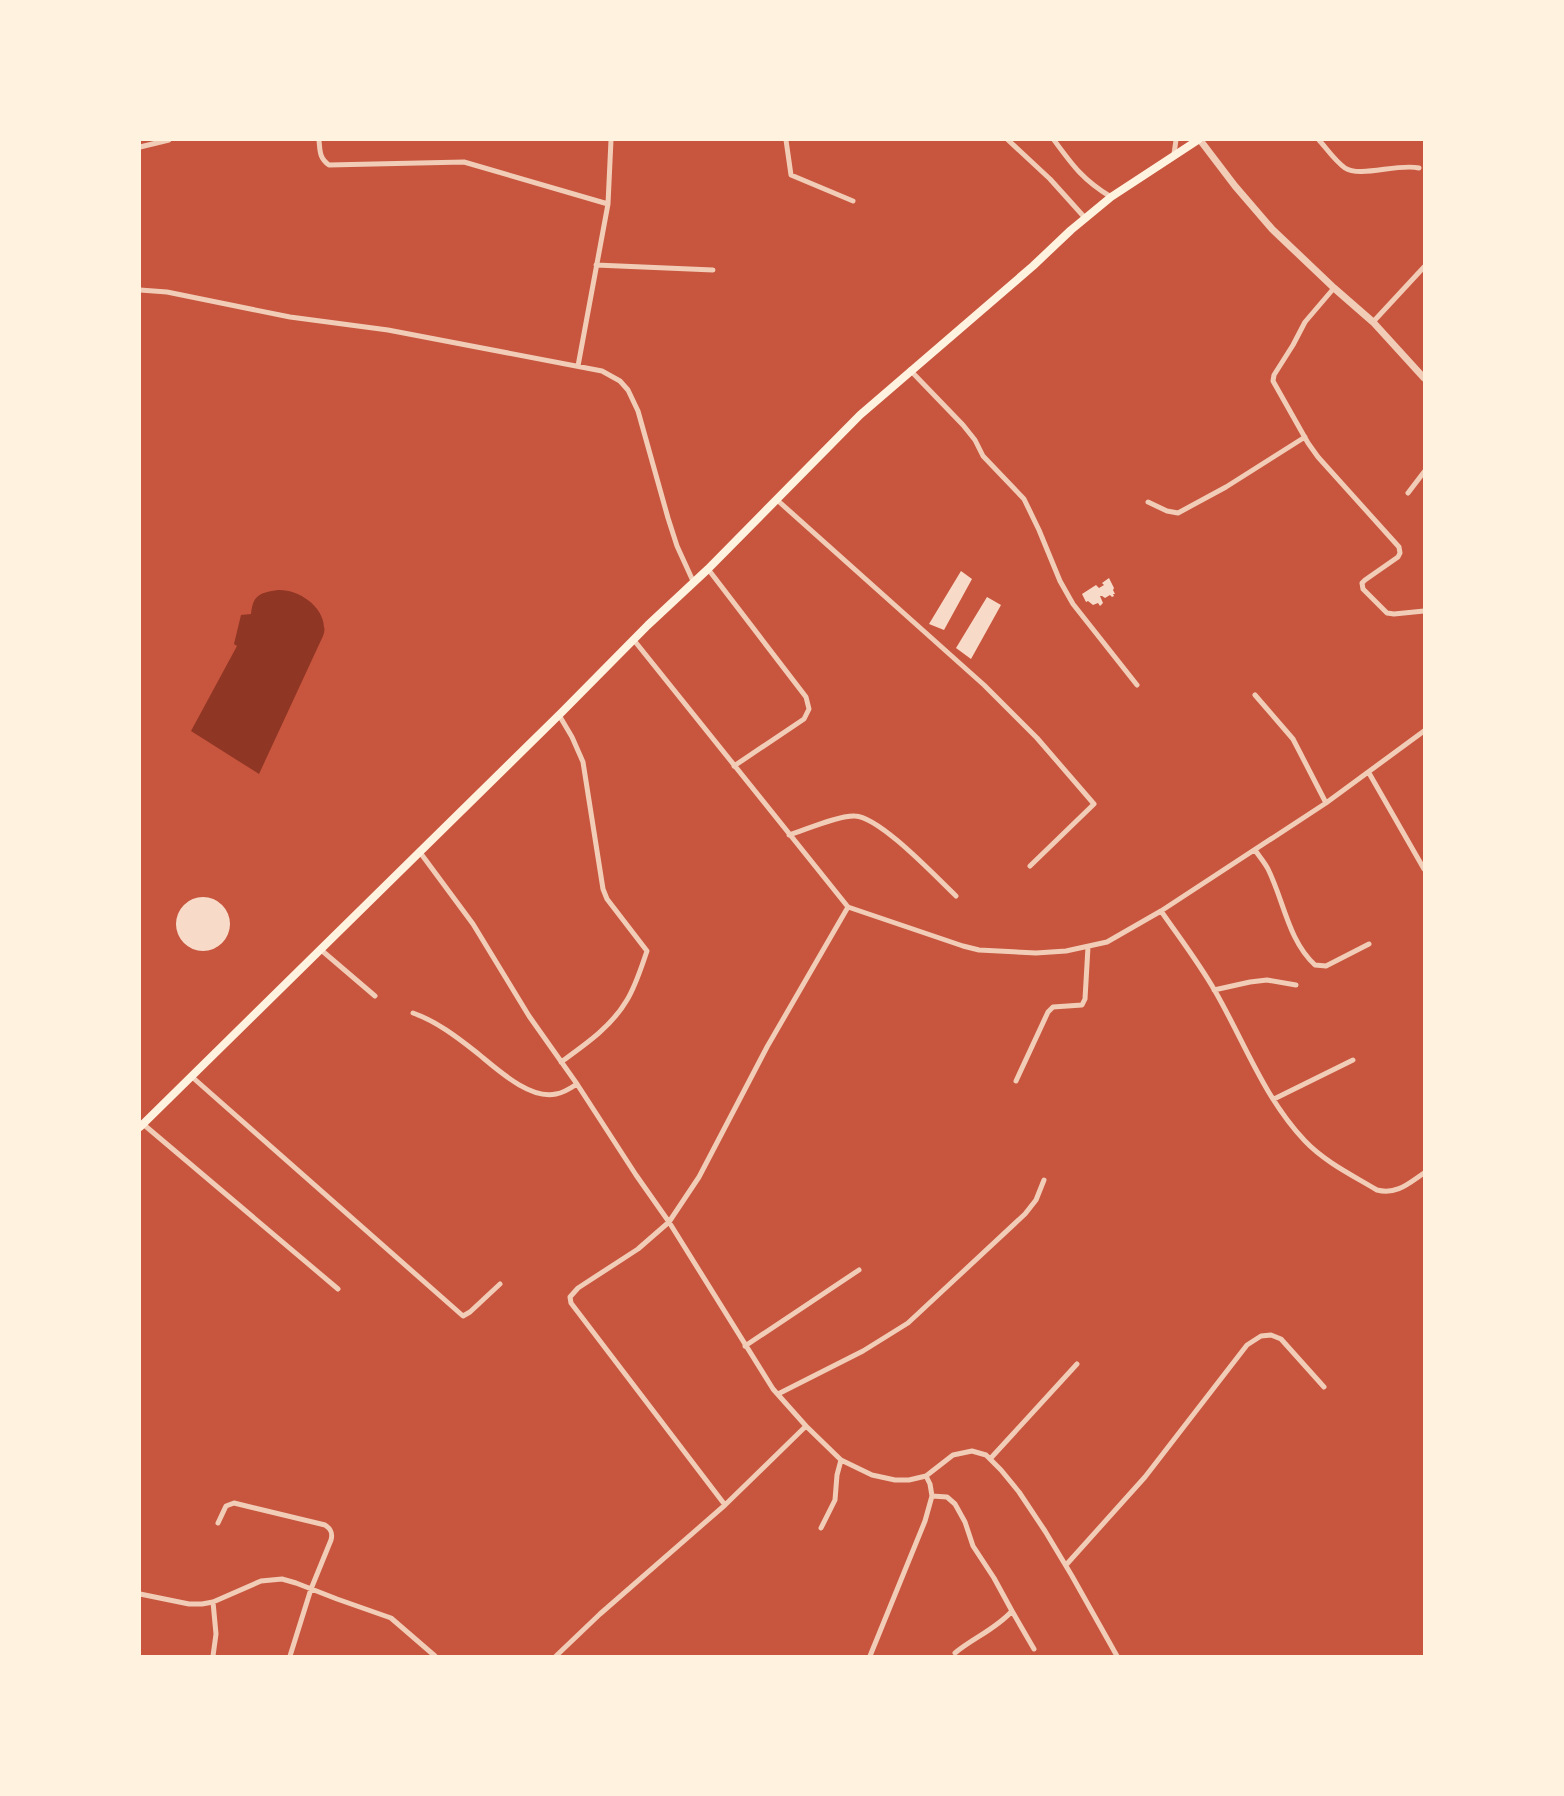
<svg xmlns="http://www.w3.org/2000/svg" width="1564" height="1796" viewBox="0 0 1564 1796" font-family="Manrope,sans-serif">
	<rect width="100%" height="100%" fill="#c8553d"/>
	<path fill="#8f3625" d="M278,590C297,589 323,605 324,627C325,630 324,633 323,636L259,774L191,731L237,646L234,644L241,615L251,614C253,595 259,593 278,590Z"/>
	<path fill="#f7dbc8" d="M961,571L972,579L944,630L929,624Z
		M1109,578L1114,588L1113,590L1115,594H1113L1114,596L1112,597L1110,595L1105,598L1102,596H1100L1103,603L1100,606L1098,603L1093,605L1088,601L1086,602L1082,594L1096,585L1099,588L1104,585L1102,583Z
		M987,597L1001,605L971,659L956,648Z
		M176 924a27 27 0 1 1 54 0a27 27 0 1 1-54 0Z"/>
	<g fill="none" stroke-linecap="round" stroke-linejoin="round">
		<path stroke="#f1ccb7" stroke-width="5" d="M319,140C320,150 319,158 329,165L464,162L608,204
			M786,140L791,175L853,201
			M1008,140L1050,179L1086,219
			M1054,140C1073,166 1083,180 1111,197
			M1319,140C1327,149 1335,161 1345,168C1360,178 1398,163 1419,168
			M140,147L169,140
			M1174,154L1176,140
			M596,265L713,270
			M1334,288L1305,322L1293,345L1274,375L1273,381L1308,443L1318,457L1399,547L1400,553L1398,557L1365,580L1362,583L1363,589L1387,613L1394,614L1424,611
			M140,290L167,292L290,317L388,330L602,371L620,381L628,390L638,411L668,518L677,546L693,581
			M1373,322L1424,267
			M578,366L608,204L611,140
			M910,370L963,425L975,440L983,456L1024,499L1039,530L1060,581L1073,604L1137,685
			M1408,493L1424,472
			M776,499L984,685L1037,738L1094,804L1030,866
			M1148,502L1167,511L1178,513L1226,487L1305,437
			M708,569L806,697L809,709L804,719L734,766
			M633,639L848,907L963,946L979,950L1036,953L1066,951L1107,942L1161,911L1326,803L1424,731
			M1255,695L1293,739L1326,803
			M559,715L572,737L583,762L603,889L607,899L647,951C641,968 636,985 627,1000C611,1027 586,1044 561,1062
			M1369,773L1424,869
			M789,835C805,830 839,815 855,816C880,817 936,877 956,896
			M1255,850C1259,856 1265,863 1268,869C1284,901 1288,940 1315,965L1326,966L1369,944
			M419,851L473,924L529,1016L577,1084L636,1175L669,1222L773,1389L806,1426L841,1460L872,1475L895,1480H909L926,1476L953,1455L972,1451L986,1455L1001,1470L1019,1492L1045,1531L1072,1576L1117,1656
			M1161,911C1179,937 1199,963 1215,991C1244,1041 1264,1098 1305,1141C1325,1162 1352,1175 1377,1190C1397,1195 1409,1183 1424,1173
			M320,949L375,996
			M1214,990L1250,982L1267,980L1296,985
			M413,1013C436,1021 457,1037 476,1052C496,1068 529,1100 556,1094C563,1093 571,1088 577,1084
			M191,1076L463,1316L470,1312L500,1284
			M1016,1081L1048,1012L1053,1007L1082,1005L1085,999L1088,947
			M1274,1099L1353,1060
			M143,1124L338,1289
			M745,1346L859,1270
			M778,1394L863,1351L908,1323L1025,1214L1036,1200L1044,1180
			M990,1459L1077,1364
			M932,1496L947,1497L955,1504L965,1522L973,1546L994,1578L1012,1611C996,1629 973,1638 955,1653
			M725,1505L571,1303L570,1297L578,1288L638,1249L669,1222L699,1177L767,1047L848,907
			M218,1523L226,1506L234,1503L325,1525C331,1529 333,1533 331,1540L311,1589L290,1656
			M821,1528L835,1500L837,1475L841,1460
			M1066,1565L1145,1477L1247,1345L1261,1336L1271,1335L1281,1339L1324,1387
			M140,1594L189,1604H202L213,1602L261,1581L282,1579L296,1583L337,1599L391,1618L435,1656
			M213,1602L216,1634L213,1656
			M1012,1611L1034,1649
			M556,1656L600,1614L725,1505L806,1426
			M870,1656L925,1521L932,1496L930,1484L926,1476"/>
		<path stroke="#f1ccb7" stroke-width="7" d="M1200,140L1235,186L1272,229L1334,288L1373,322L1424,378"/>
		<path stroke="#fff3e0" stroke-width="8" d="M140,1127L562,712L648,625L708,569L860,415L1033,266L1071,230L1111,197L1198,140"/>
	</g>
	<rect width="1564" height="1796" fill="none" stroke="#fff3e0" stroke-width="282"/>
</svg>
